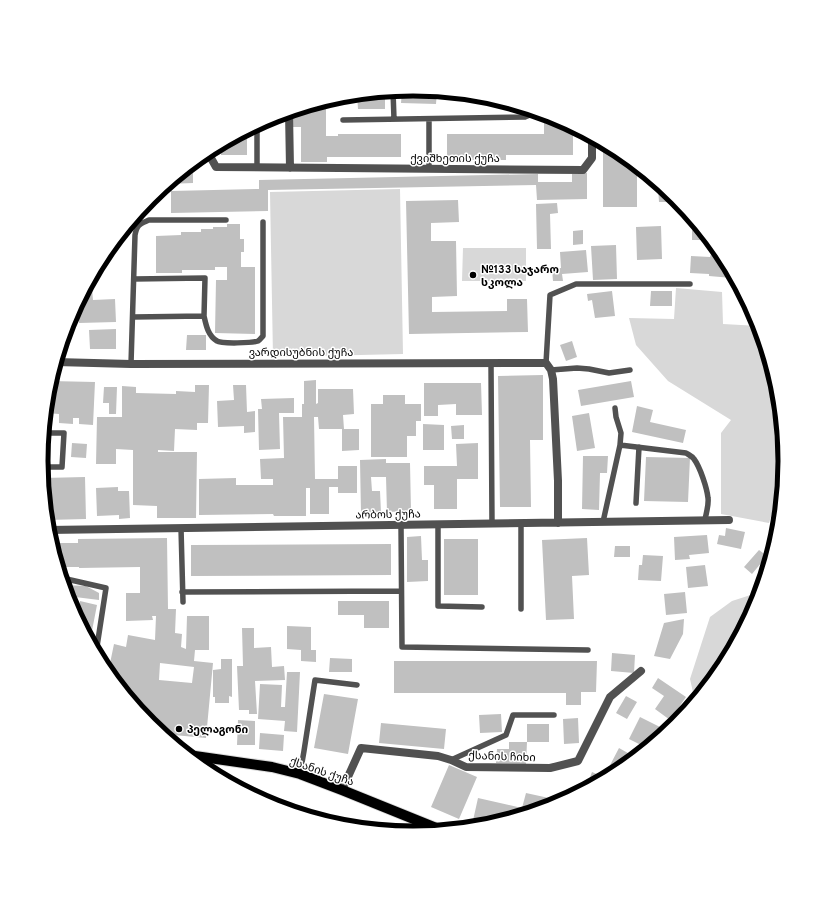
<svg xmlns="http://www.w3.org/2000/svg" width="826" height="922" viewBox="0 0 826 922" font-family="Overpass,'Noto Sans Georgian',sans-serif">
	<rect width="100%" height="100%" fill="#fff"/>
	<path fill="#d8d8d8" d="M400,189L403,354L273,357L270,192Z
		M463,248H526V281H462Z
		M676,288L722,292L723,324L759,326L778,389L785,461L784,474L769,523L721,514V433L731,420L668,381L636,345L629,318L674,319Z
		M760,592L757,604L722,668L695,701L690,679L710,617L732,601Z"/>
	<path fill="#c0c0c0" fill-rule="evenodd" d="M413,89L437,91L436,104L401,103L402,90Z
		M385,92V109H358L357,94Z
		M326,100V136H338V134H401V157H327V162H301V127H291V111Z
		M538,112L556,117L562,121V130H573V155H506V160H447V134H544V117H538Z
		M247,130V155H221V144Z
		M603,149H614L620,152L637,166V207H603Z
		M193,163V183L168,184L172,180Z
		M587,173V199L537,200L536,185L268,190V211L171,213V191L259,189V180L538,174V182H572V174Z
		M658,187H662L676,198L679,202H659Z
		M458,200L459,222L431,223V241H456L457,296L432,297V312L507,311V299H527L528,332L409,334L406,201Z
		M557,203L558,213L550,214L551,249H537L536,204Z
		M692,217L707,236V240H692Z
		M227,224H240V239H244V252H241V267H255V334L215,333L216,280H227V267H215V270H182V273H156V236L181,235V232H201V229H213V227H227Z
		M661,226L662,259L637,260L636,227Z
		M583,230V244L573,245V231Z
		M616,245L617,279L593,280L591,246Z
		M586,250L588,272L562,274L563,281H553L552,269L561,268L560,252Z
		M711,254L723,255L732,273V278L709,276V274L690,273L691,256L710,257Z
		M92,289L93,300L115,299L116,322L79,323V317L70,318L85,290Z
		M612,291L615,316L595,318L592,300L588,301L587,294Z
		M651,291H672V306H650Z
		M116,329V349H90L89,330Z
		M187,335H206V350H186Z
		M572,341L577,357L566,361L560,345Z
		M543,375V440H530L531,507H500L498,376Z
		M316,380V404L318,403V389H353L354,414L343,415L344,429H359V450L342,451V429H319L318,417H314L315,479H338V466H357V493H338V487H329V514H310V488H306V516H274L273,514L199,515V479L236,478V485H273V479H261L260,459L284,458L283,417H302V404H304V381Z
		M50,381L95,382L93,425L79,424V418H73V424L59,423V414L46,413L48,388Z
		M631,381L634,397L581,406L578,390Z
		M424,383H481L482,415H456V404L438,405V416H424Z
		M195,385H209L208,423H197V430L175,429L174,451L158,450V452H197L196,518H157V506L133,505V450L116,449V464H96L97,417H122V386L136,387V393L176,394V391L195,392Z
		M233,385H246L247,412L255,411V432L244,433V426L218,427L217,401L234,400Z
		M104,387H117L116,414H109V403H103Z
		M383,395H405V404H421V421H416V436H407V457H371V404H383Z
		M294,398V413H279L280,449L259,450L258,409H262L261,399Z
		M637,406L653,410L650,422L686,430L683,443L632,432Z
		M589,413L595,448L577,451L572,416Z
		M423,424L444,425V450H423Z
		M464,425V439H452L451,426Z
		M72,443L87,444L86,458L71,457Z
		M478,443V479H457V509H434V485H424V466H457L456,444Z
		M583,456H608L607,473H600L599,510L582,509Z
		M646,457L690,458L688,502L644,501Z
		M386,459V463H410L411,511L387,512L386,477H371L372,491H380L381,513H361L360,460Z
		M85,477L86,519L47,520L43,478Z
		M118,487V491H129L130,518L119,519V515L97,516L96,488Z
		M726,528L745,532L741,549L717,544L719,535L725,536Z
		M707,535L709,553L689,555L690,559L675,560L674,537Z
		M421,536L422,560H428V581L407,582V537Z
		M167,538L168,609H176L175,633L182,634L181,647L186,649L187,616H209V650H195L194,661L213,663L206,738L163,734L150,724L108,673L114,644L126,647L128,635L155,640L156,616H152L153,620L126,621V593H140V567L79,568V567H58L51,543H78V539ZM160,663L194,667L192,683L159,680Z
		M587,538L589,575L572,576L574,619L546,620L542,540Z
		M444,539H478V595H444Z
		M391,544V575L191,576V545Z
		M615,546H630V557H614Z
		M759,550L767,556L752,574L744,567Z
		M643,555L663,556L661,581L638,580L639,565H642Z
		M705,565L708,586L688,588L686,567Z
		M64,585L86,586L99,593V600L67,596Z
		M685,592L687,613L666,615L664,594Z
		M80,601L97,605L90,641L78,620Z
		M338,601H389V628H364V615H338Z
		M684,619L683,634L670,659L654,656L664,623Z
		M287,626L311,627V650H316V662L301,661V650L287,649Z
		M242,628H254V648L271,647L272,667L284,666L285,680L255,681L257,714H249V710H239L237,666H243Z
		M612,653L635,655L634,673L611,671Z
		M330,658L352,659V672H329Z
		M221,659H232V697L229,696V703H215V697H213V670L221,669Z
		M394,661H597L596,692H581V705H566V693H394Z
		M287,672H300L297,732L284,731L285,721L258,719L260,684L282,685L281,707H285Z
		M658,678L686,697L670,720L655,709L664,696L652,688Z
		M324,694L358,699L348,754L314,748Z
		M626,696L637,702L627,719L616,713Z
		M501,714L502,732L480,733L479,715Z
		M640,717L662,728L655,741L647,748L629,739Z
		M578,718L579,743L564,744L563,719Z
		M238,720L255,721V745H237Z
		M381,723L446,729L444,749L379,743Z
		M527,724H549V742H527Z
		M260,733L284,735L283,751L259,749Z
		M509,742H527L526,764L496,763L497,749H509Z
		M619,748L635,757L619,770L613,774L607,771Z
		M449,765L477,777L459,819L431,807Z
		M592,772L606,778L586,788Z
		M526,793L558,800L557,804L485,826L478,827L472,825L478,798L522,808Z
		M267,797L325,820V821L270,805L266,802Z"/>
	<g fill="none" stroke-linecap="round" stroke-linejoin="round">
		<defs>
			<path id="primary" d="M188,755L272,767L300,774L342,790L441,830"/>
		</defs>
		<use href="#primary" stroke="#dbdbdb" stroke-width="12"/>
		<path stroke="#515151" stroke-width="5.5" d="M393,91L394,119
			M429,119V169
			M343,120L525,117L532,114L534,111
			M257,168V125
			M204,316C206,325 208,336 217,341C221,344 253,343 258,341C260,340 261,338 263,336V222
			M133,317L204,316L205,278L134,279
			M491,363L492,524
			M546,363L550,295L576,284H690
			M131,364L135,235C137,224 140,224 149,220H226
			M551,370L577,368L589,369L609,373L630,370
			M615,408L616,417L621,433L620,445
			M42,467H62L64,433H44
			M636,503L639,447
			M603,522L620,445L686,453C689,455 692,456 694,459C700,467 707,488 708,498C709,505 706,513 705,520
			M521,523V609
			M438,524V606L482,607
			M401,525L402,647L588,650
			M181,528L183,602
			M62,578L106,588L96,653
			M182,592L401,591
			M451,760L506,735L513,715H554
			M300,774L304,751L315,680L357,685"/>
		<path stroke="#515151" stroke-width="8" d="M289,112L290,168
			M207,151L216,167L583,170L592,158V137
			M56,362L131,364L546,363L551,370L553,379L558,481V523
			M48,530L729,520
			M342,790L361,748L438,756L451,760L466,767L550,768L578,761L610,697L641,671"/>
		<use href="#primary" stroke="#000" stroke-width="10"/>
	</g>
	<g fill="#000" stroke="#fff" stroke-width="1.5">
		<circle cx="473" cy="275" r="4"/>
		<circle cx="179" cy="729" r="4"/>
	</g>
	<g text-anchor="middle" stroke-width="3" stroke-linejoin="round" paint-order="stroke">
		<g font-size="11" fill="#000" stroke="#fff">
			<text x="455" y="162">ქვიშხეთის ქუჩა</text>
			<text x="301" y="356">ვარდისუბნის ქუჩა</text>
			<text transform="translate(388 514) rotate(-1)" y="4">არბოს ქუჩა</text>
			<text transform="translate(502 756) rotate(2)" y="4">ქსანის ჩიხი</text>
			<text transform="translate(322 771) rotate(19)" y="4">ქსანის ქუჩა</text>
		</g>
		<g font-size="11" font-weight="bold" fill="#000" stroke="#fff" text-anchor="start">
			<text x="481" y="273">№133 საჯარო<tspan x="481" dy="13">სკოლა</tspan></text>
			<text x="187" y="733">პელაგონი</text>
		</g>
	</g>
	<path d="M0 0H826V922H0ZM48 461a365 365 0 1 1 730 0a365 365 0 1 1-730 0Z" fill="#fff" fill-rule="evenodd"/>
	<path fill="none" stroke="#000" stroke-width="5" d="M48 461a365 365 0 1 1 730 0a365 365 0 1 1-730 0Z"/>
</svg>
